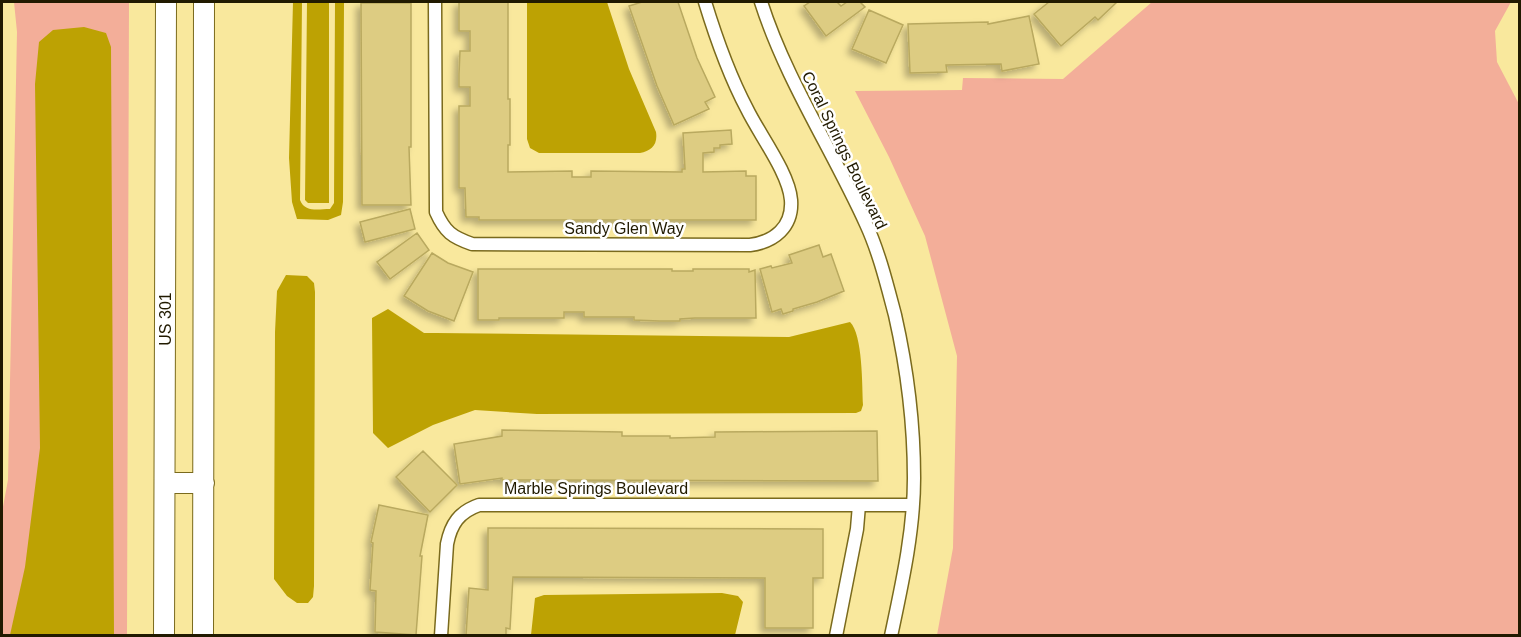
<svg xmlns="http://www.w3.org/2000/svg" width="1521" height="637" viewBox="0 0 1521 637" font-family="Arial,sans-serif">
	<defs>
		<filter id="shadow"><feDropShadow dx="-4.5" dy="4.5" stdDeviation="3" flood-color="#0004"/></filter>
	</defs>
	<rect width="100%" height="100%" fill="#f9e89d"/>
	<path fill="#f3ae99" d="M14,2H129L127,635L2,636V512L8,480L17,32Z
		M1152,2H1511L1495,31L1497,62L1520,106L1519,635H937L953,548L957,356L925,236L889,157L855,91L962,90L963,78L1063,79Z"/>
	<path fill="#bda203" d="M293,2H302L300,200C305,213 319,209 330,209L334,203L335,2H344L343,202L341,215L328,220L297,219L292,202L289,158Z
		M307,2H329V203H308L305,200Z
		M527,2H607L629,69L656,132C658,145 651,151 640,153H539L530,148L527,139Z
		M84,27L106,33L111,47L114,635H10L25,567L40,448L35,84L39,42L53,30Z
		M286,275L307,276L314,283L315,292L314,586L313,597L308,603H297L287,596L274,579L275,332L277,291Z
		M388,309L424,333H435L789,337L850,322C863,335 862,386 863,405L861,411L856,413L537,414L475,410L433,425L388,448L373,433L372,318Z
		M722,593L738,596L743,602L735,635H531L535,598L544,595Z"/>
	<path fill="#ddcc82" stroke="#b9a95f" stroke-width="1.5" filter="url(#shadow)" d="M459,2H508V99H510V145H508V172L572,171V177H591V171L682,172V169H685L683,133L731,130L732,144L720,145V148H714V152L703,153V172L746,171V176H756V220H479V217H466L465,188H459V106H470V87H459V74L460,51H470V31H459Z
		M642,2H678L697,58L715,97L705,102L709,109L674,125L657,86L629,6Z
		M810,2H837L841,6L847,2H860L865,7L826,36L804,6Z
		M1049,2H1117L1098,20L1095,17L1061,46L1034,14Z
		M361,3H411V147H409L411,205H362Z
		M869,10L903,25L886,63L852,49Z
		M1029,16L1039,64L1002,71L1001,64L946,65L947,72L910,73L908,24L988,22V24Z
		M410,209L415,229L365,242L360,222Z
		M417,233L429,250L390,279L377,262Z
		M819,245L823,257L831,254L844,291L817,302L793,309V311L783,314L781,309L772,312L760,269L771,266L772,268L792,263L789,255Z
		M432,253L448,263L473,272L454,321L428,311L404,296Z
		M478,269H672V271H693V269H749V272L755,270L756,318H695L680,319V321H659L634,320V317H584V312H564V318H499V320H478Z
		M502,430L622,432V436H670V438L715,437V432L877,431L878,481L544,480H502V478L460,484L454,444L502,436Z
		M423,451L457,485L430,512L396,477Z
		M379,505L428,515L420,556H422L416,635L375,632L376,591L370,590L373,543L371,542Z
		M488,528L823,529V578H813V628H765V578L513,577L510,629L506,628V636H466L469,588L488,590Z"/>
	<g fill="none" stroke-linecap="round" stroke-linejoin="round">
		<defs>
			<path id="street" d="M435,2L436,212C445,232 452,237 472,244L750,245C774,242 793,227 791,200C789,173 759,134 747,109C729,75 716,38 705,2
				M761,2C786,80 832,149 866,224C879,252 887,285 895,315C907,368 914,423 914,478C914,531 902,584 891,636
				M441,636L447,544C451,524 459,512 479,505H912
				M836,636L857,529L859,505"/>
			<path id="primary" d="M165,483H204
				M164,636L166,2
				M203,636L204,2"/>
		</defs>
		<use href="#street" stroke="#7a6a1d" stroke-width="15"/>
		<use href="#primary" stroke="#7a6a1d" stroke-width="22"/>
		<use href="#street" stroke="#fff" stroke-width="12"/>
		<use href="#primary" stroke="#fff" stroke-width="20"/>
	</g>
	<g text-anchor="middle" stroke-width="5" stroke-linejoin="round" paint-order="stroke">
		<g font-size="16" fill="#211a00" stroke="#fff">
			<text transform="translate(845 150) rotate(64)" y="6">Coral Springs Boulevard</text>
			<text x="624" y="234">Sandy Glen Way</text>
			<text transform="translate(165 319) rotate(-90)" y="6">US 301</text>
			<text x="596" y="494">Marble Springs Boulevard</text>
		</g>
	</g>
	<rect width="1521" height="637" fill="none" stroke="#211a00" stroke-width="6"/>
</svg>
